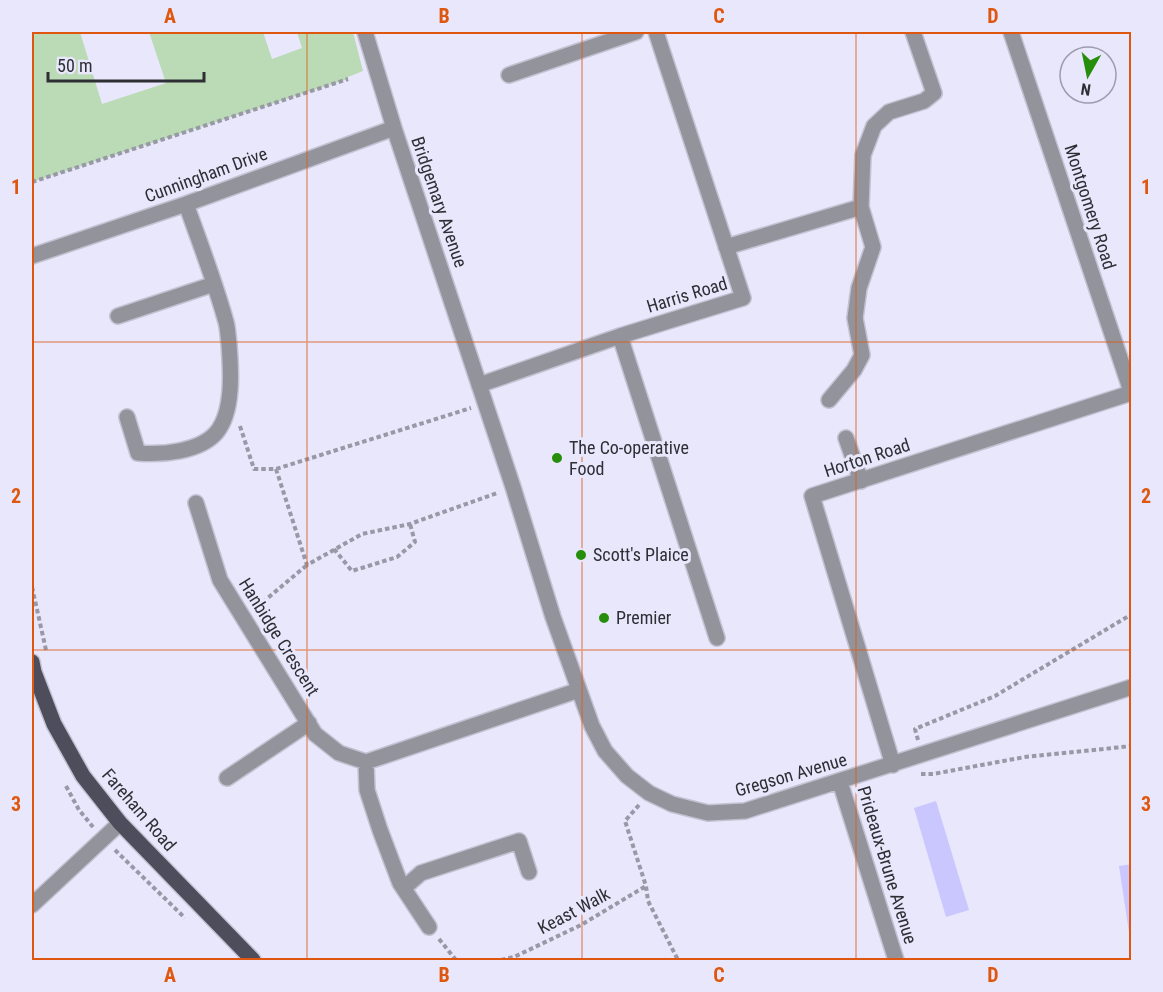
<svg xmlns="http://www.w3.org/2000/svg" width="1163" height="992" viewBox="0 0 1163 992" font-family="'Roboto Condensed',sans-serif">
	<rect width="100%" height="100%" fill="#e8e7fb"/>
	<path fill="#bbdbb6" d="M32,32H80L102,104L166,83L149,32H263L272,59L302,48L297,32H353L363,71L348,77V79L32,182Z"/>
	<path fill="#cac6fe" d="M936,801L969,910L946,917L914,808Z
		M1132,864V939H1130L1119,866Z"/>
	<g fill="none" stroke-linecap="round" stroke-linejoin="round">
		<defs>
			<path id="minor" d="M365,32L394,128L513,487L553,617L592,726L605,751L627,776L649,793L672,804L708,813L745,811L1132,687
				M1011,32L1132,394
				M509,75L636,32
				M726,247L861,207L863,155L874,126L889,112L924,101L934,93L913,32
				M32,256L186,204L394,128
				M118,316L214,284
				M620,336L717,638
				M479,385L620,336L743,298L656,32
				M829,400L854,370L862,355L855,318L859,288L873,247L861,207
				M127,417L138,453C162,455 199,452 216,433C234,412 231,370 229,344C228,337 228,329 226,322C215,282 200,243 186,204
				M846,438L861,481
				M196,503L220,580L315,734L339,753L366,762L579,690
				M366,762L367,790L380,830L400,883L429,927
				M893,765L812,496L1131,393
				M227,778L309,723
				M840,782L896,960
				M404,888L421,873L519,841L529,872
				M32,905L120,823"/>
			<path id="major" d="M32,662L34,672L54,724L83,776L120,823L253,960"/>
		</defs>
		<use href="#minor" stroke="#c3c2d3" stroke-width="18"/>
		<use href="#major" stroke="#c3c2d3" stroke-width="18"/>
		<path stroke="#9898a6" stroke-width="4" stroke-dasharray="4.5 3" stroke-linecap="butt" d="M32,182L348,79
			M240,426L254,469H276L471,408
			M276,469L307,565L362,534L410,524L497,493
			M334,549L352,571L397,557L415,542L410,524
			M32,587L46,650
			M257,607L307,565
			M918,740L915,729L995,696L1132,614
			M921,774H933L1025,757L1132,746
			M66,786L79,810L93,827
			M639,805L625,821L646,886L648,901L678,960
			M115,850L185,918
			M439,939L456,960
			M501,960L514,957L581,925L646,886"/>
		<use href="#minor" stroke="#93939b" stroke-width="15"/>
		<use href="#major" stroke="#4e4d5b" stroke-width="15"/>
	</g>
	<path fill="none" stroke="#df570e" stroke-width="1.5" stroke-opacity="0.55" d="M307,32V960M582,32V960M856,32V960M32,342H1132M32,650H1132"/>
	<g fill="#278e0c" stroke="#e8e7fb" stroke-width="2">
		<circle cx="557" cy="458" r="6"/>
		<circle cx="581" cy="555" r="6"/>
		<circle cx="604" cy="618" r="6"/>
	</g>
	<g text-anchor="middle" stroke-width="6" stroke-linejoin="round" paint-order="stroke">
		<g font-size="18" fill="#2e2e35" stroke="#e8e7fb">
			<text transform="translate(206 175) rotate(-20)" y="6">Cunningham Drive</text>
			<text transform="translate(439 202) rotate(71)" y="6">Bridgemary Avenue</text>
			<text transform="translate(1090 207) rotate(72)" y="6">Montgomery Road</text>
			<text transform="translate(687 295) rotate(-17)" y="6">Harris Road</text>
			<text transform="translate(867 458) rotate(-18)" y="6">Horton Road</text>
			<text transform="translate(279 637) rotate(58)" y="6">Hanbidge Crescent</text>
			<text transform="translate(791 775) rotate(-16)" y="6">Gregson Avenue</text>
			<text transform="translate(139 810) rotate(49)" y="6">Fareham Road</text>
			<text transform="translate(887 865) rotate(73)" y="6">Prideaux-Brune Avenue</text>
			<text transform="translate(574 911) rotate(-28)" y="6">Keast Walk</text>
		</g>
		<g font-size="18" fill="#2e2e35" stroke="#e8e7fb" text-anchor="start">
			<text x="569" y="454">The Co-operative<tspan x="569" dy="21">Food</tspan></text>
			<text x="593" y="561">Scott's Plaice</text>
			<text x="616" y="624">Premier</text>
		</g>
	</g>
	<rect width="1163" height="992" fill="none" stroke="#e8e7fb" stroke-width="66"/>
	<g transform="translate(1088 75) rotate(189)"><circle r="28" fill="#e8e7fb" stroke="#9e9dac" stroke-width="1.5"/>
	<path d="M0-4.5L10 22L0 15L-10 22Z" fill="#278e0c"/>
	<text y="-9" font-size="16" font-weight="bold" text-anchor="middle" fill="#2e2e35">N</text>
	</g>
	<path d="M48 72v9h156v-9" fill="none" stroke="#2e2e35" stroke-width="3"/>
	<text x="57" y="72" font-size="18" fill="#2e2e35" stroke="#e8e7fb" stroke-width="4.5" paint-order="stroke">50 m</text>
	<rect x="33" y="33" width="1097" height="926" fill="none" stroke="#df570e" stroke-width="2"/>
	<g font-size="20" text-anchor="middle" font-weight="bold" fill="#df570e">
		<text x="170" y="23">A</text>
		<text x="444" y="23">B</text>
		<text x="719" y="23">C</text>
		<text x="993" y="23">D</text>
		<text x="16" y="194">1</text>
		<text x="1146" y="194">1</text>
		<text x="16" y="503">2</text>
		<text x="1146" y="503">2</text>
		<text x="16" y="811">3</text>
		<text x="1146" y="811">3</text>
		<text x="170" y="982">A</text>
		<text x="444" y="982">B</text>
		<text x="719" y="982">C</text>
		<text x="993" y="982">D</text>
	</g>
</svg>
